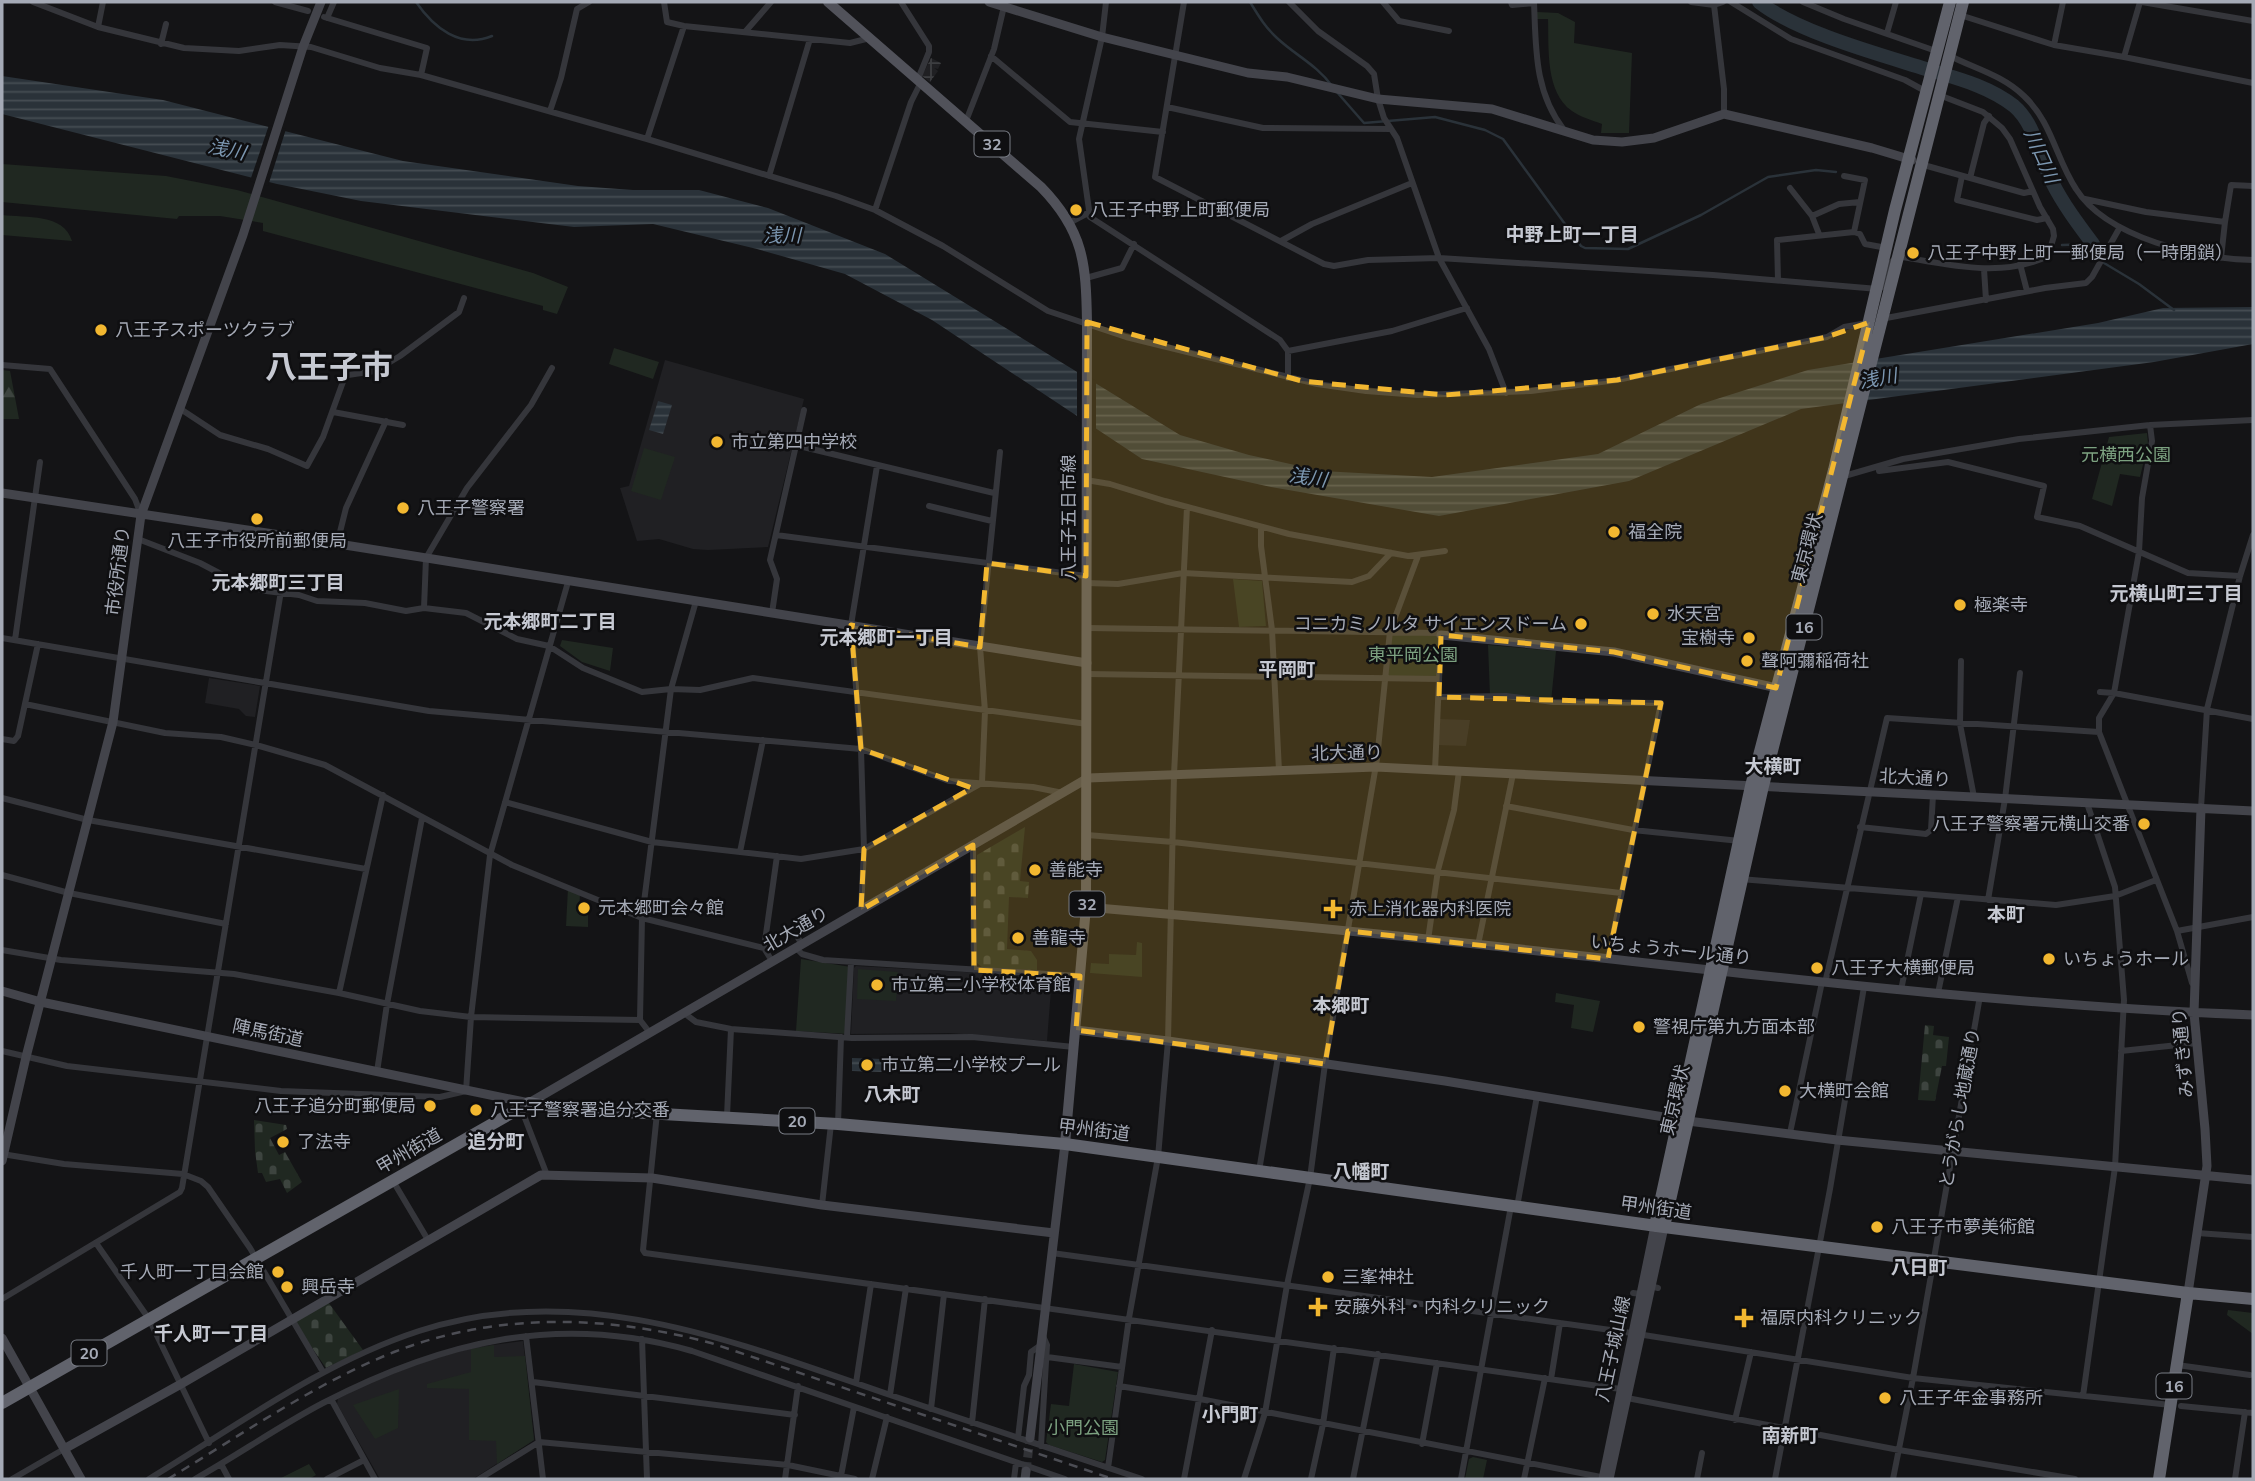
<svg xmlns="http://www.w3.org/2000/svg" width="2255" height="1481" viewBox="0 0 2255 1481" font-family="'Nunito Sans','Noto Sans JP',sans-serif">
	<defs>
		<pattern id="industrial-grid" width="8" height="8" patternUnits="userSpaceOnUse" patternTransform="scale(1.75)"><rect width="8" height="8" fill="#202023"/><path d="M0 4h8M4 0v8" fill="none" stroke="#3d3e41"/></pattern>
		<pattern id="forest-firs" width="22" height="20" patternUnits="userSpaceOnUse" patternTransform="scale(1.75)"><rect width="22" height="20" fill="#202821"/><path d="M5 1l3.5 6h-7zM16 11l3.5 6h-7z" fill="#3d443f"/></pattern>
		<pattern id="cemetery-stones" width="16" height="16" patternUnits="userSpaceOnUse" patternTransform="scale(1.75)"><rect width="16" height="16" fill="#202821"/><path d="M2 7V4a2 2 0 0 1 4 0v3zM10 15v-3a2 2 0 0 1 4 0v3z" fill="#3d443f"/></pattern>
		<pattern id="water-rules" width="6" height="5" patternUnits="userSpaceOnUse" patternTransform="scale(1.75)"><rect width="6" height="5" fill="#2a3239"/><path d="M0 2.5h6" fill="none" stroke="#464d53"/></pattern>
	</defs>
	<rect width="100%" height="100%" fill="#141416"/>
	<path fill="#202023" d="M665,360L804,399L768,547L708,550L693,549L659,539L637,541L620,488L629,486Z
		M209,678L260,686L255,717L246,716L239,709L205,703Z
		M1438,719L1470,720L1466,746L1436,745Z
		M856,966L1052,977L1047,1041L950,1033L851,1034L854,968Z
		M523,1341L534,1440L473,1479H380L337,1404L338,1399L366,1384L432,1359L477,1347Z"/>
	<path fill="url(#industrial-grid)" d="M931,58L941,63L938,69L934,68L938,71L930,82L922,76Z"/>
	<path fill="url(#forest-firs)" d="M2,370L10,371L19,419H2Z"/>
	<path fill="url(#cemetery-stones)" d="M1025,827L1020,881L1029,882L1028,898L1009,897L1007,949L1031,951L1037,960V970L983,968L977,963V855Z
		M1925,1025L1934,1026L1933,1035L1949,1037L1946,1066H1942L1935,1101L1918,1100Z
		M254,1120L286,1125L287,1129L270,1138L279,1155L285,1152L302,1182L287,1193L280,1179L266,1182L262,1173H258L255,1151Z
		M326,1299L363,1350L326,1368L292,1319Z"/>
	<path fill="#202821" d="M1537,12L1558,13L1575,22L1574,43L1632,53L1629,133H1601L1602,124C1592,120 1580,117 1572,111C1545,92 1549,48 1548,19H1537Z
		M2,164L166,176L237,190L533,273L568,287L557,314L543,310V306L263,231V223L220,216H179L177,219L2,202Z
		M2,215C26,218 64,213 72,241L2,235Z
		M614,348L659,362L653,379L609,364Z
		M2147,433L2148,444L2140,477L2120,474L2112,506L2092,499L2109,437Z
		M644,448L675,457L661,500L631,491Z
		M1233,579L1262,581L1266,626L1239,627Z
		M1390,631L1441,635L1439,679L1385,678Z
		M562,640L613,648L610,671L582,662L560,646Z
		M1488,645L1556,651L1551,702L1490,696Z
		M568,888L580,893L579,915H588V927L566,926Z
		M1137,942L1142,943V977L1090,973L1091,963L1109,964V954L1136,955Z
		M801,959L851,967L848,1034L796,1031Z
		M858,969L898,972L896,1001L857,999Z
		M1556,993L1600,1001L1593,1032L1571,1028L1574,1005L1555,1002Z
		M2228,1310L2253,1313V1334L2227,1315Z
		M494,1345V1357L525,1356L534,1440L497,1464L496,1441L469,1440V1389L427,1388V1384L471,1372V1349Z
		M1074,1364L1118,1372L1105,1460L1102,1462L1049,1445L1046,1442L1051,1404L1069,1406Z
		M399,1389L398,1428L375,1439L353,1405Z
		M1473,1457L1487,1460L1483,1479H1465L1469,1459Z
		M309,1464L316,1475L309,1479H279Z"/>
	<path fill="url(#water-rules)" d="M2,76L163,100L403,161L578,186L633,190H699L768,208L885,254L1180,435L1249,455L1322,471L1432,477L1598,454L1701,404L1808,370L2098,323L2163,308L2253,307V344L2154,362L1801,409L1629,481L1439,516L1271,487L1142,459L932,320L845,274L757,249L653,224L574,227L361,201L277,184L2,114Z
		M658,401L672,405L663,434L649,430Z
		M852,1058L883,1059V1072L852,1071Z"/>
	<path fill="#141416" d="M269,125L286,129L268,186L250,181Z
		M1077,369L1096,381V433L1077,420Z"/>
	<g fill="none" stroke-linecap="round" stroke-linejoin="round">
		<path stroke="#2a3239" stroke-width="2.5" d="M416,2C434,28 460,49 492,36
			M1250,2C1258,15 1265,27 1277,38C1295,55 1317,65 1332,86
			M1336,91L1364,123L1435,117L1485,130L1503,139L1581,246L1585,248L1628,249L1701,215L1768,177L1816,170L1836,172
			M2062,245L2093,244L2099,260L2139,284L2174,310"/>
		<path stroke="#2a3239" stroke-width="14" d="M1759,2C1797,32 1878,54 1926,69C1956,78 1989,86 2014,106C2036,125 2039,157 2052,182C2063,204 2078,224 2093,244"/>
		<path stroke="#313236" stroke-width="9" stroke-dasharray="9 4.5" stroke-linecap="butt" d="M1026,1471L1030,1438"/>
		<path stroke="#35363b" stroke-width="6" d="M33,2L98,27L184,48L239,51L280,45L311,47L380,68L421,75L647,139L836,196L875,210L943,246L1048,311L1126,337L1317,384L1366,391L1418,395L1531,391L1617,380L1827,337L1844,327L1867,323
			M275,2L308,11
			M664,2L667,22L684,26L850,43L870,38
			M901,2L929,46V52L918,79
			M1106,2L1102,37L1079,139L1090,217L1280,340L1288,351V378
			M1184,2L1155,177L1324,264L1334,266L1368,260L1439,258L1713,275L1878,289L1884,286L1890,264L1897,256C1946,264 2001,279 2048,256L2054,236L2053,229L2040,207L2010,139L2002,128L1983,112L1939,95
			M1289,2L1318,31L1367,66L1374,74L1378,99L1384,118L1397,138L1439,258L1489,349L1506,393
			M1383,2L1399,21L1449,31
			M1511,2L1512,5L1534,3
			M1534,2C1536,48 1534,91 1564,130
			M1691,2L1714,5L1723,2
			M1731,2L1791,39L1905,80L1927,92
			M1803,2L1844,19L1936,51
			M2142,2L2253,21
			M1714,5L1724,89V114
			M1960,15L2054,45L2124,57L2253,83
			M324,17L427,48L421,75
			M327,18L334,2
			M98,27L103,2
			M745,32L771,2
			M1887,33L1896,2
			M161,44L166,24
			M2054,45L2063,2
			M991,56L1070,122L1163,132
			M1950,56C1976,69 2002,75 2024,96C2052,122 2056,159 2076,189C2107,238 2199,259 2253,260
			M2124,57L2140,2
			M1167,107L1263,128L1391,129
			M550,111L561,78L577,9L589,2
			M966,121L994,49L1005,2
			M647,139L684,26
			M1920,164L2024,193L2033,191
			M769,176L810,39
			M1844,176L1865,180L1854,232
			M1962,176L1957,200L2037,220L2047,218
			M1970,178L1984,123L1989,116
			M1790,188L1812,216L1819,234
			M2085,199L2146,212L2225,222L2231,185L2253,186
			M875,210L911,102L921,82
			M1812,216L1839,204L1860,202
			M1069,223L1088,213
			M1281,241L1312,224L1412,183
			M2221,258L2225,222
			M2020,264L2027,291
			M1984,269L1986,300
			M1086,278L1122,268L1134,244
			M1778,280L1777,240L1854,232L1860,234L1865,244L1887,248
			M1881,319L2045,288L2086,283L2092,277L2120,227
			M1288,351L1392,331L1467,308
			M2,365L50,369L135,499L141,515
			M179,408L220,435L268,449L307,466L323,437L344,379L348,375L375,371L400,356L459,312L464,298
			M333,412L403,425
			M2150,425L2152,441L2142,498L2139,552L2114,693L2099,718V732L2177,931L2192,983
			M795,445L994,493
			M1879,471L1948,462L2044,486L2037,517L2080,526L2188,573L2240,576
			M1841,477L1903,459L2019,439L2150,425L2253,420
			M1086,480L1110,484L1165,501L1289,534L1408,556L1445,551
			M929,506L992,521
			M1261,527V546L1272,630L1279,771
			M776,535L1086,576
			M138,539L200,563L240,584L266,591L299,595L317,601L365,603L406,611L424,608L466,613L517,639L549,646L583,668L642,692L671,689L700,690L753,678L1087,724
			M337,544L346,508L386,421
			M1086,583L1118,584L1183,573L1352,582L1369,576L1391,553
			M424,608L426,558L467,488L531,405L552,368
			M772,613L777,579L770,560L804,410
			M1087,628L1437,633L1441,635L1435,770
			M2,638L429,711L861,749L949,781L1033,787L1063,793
			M15,640L40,462
			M1961,661L1960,724L1974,797
			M1087,674L1439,679
			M2100,692L2114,693L2253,719
			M1439,697L1506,696L1553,702L1661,703L1608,959
			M25,704L165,733L221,737L256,745L325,765L512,865L642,918L764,948L772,961
			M2,739L14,741L18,736L38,644
			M982,783L985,711L980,647L1000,452
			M2,798L88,820L366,869
			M505,802L652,842L801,859L864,849L982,783
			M1506,806L1633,830L1740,841
			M2201,808L2207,709L2240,576L2253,535
			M1860,827L1926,834L1931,830L1933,795
			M1087,835L1173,842L1621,893
			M973,845L974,970
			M740,852L763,740
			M2,875L69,893L226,924
			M1740,879L2056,905L2115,896L2156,880
			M1988,900L2005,799L2020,673
			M861,910L864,849L861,749L851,625L877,466
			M2177,931L2253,917
			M797,936L801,943
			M1428,940L1438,870L1454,810L1459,771
			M1478,945L1513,774
			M795,947L802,954L823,960L1080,976
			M764,948L777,856
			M2,950L61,960L234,974L339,993L420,1011L471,1017L640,1020
			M1825,983L1887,718L2099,732
			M1901,990L1921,894
			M339,993L383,795
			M1938,993L1958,897
			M684,1013L696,1022L731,1029L852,1038L972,1037L1074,1047
			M650,1033L640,1020L642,918L671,689L696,601
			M847,1037L851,963
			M2,1051L67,1066L281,1091L440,1097L466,1091L471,1017L490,855L568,582
			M2121,1051L2197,1043
			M377,1072L387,1004L422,818
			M521,1108L547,1175
			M657,1113L643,1250L645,1253C968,1297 1290,1342 1613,1388L1622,1389L1627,1398L1899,1450L2075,1479
			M727,1116L731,1029
			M838,1124L841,1037
			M1790,1133L1822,982
			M2,1154L64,1164L183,1174L201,1181L208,1187L250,1248L323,1372
			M1259,1171L1278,1057
			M393,1181L428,1240
			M822,1205L831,1124
			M1517,1207L1537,1096
			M2197,1233L2253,1237
			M96,1243L149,1319L209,1443
			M1052,1253L1625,1332L1913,1378L2171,1405
			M1633,1293L1641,1294L1650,1286L1658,1288
			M2,1299L180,1192L182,1188L281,591
			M526,1336L543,1479
			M642,1339L647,1479
			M1047,1357L1122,1367
			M2177,1365L2250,1375
			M1551,1379L1560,1323
			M533,1382L795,1415
			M856,1383L871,1284
			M1119,1386L1200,1399L1606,1478
			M890,1395L906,1288
			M2083,1396L2115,1167L2124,1000L2115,887L2087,803
			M331,1399L375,1479
			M2181,1406L2253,1413
			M931,1409L944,1294
			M1735,1420L1751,1352
			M972,1423L985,1299
			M1018,1438L1024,1386L1029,1375L1031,1352L1041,1345
			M1422,1444L1437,1363
			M1041,1446L1047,1345L1043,1336
			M221,1464L229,1479
			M1108,1468L1129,1318L1158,1157L1168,1041L1174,775L1187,507
			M841,1476L854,1407
			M12,1479L64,1449
			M149,1479C237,1426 321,1363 419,1331C580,1278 738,1343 890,1395C974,1423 1058,1451 1142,1479
			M195,1479C238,1455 279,1426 323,1403C443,1341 559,1313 692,1351L1065,1479
			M327,1479L364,1460
			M479,1479L539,1442L788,1465L855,1479
			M785,1479L798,1386
			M872,1479L887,1417
			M1014,1479L1016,1463
			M1184,1479L1212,1330
			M1244,1479L1265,1413L1287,1285L1310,1178L1325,1064L1377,759L1390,631L1418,556
			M1311,1479L1323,1424L1334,1348
			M1353,1479L1378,1354
			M1461,1479L1511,1206
			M1524,1479L1545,1378
			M1697,1479L1702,1453
			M1775,1479L1830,1189L1864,987
			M1893,1479L1913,1378L1980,996
			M2235,1479L2245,1412"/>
		<path stroke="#43444b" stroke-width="9" d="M989,2L1102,37L1248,73L1287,77L1378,99L1492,109L1593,140L1622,142L1654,138L1724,114L1872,148L1912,160
			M2,493L307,539L1087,663
			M1441,635L1614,652L1782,689
			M1086,907C1237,920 1388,934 1538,951C1776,977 2014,1006 2253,1015
			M2,991L41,1002L529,1103L1088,778L1376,767L2253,811
			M1076,1030L1168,1041L1445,1081L1688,1121L1837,1140L2253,1180
			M2,1161L26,1057L113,722L141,515L243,235L303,47L321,2
			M2188,1293L2207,1166L2205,1129L2194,1013L2201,808
			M2,1338L81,1479
			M1030,1438L1065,1144
			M64,1449L181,1384L541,1175L652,1178L822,1205L1054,1233
			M1025,1479L1026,1471
			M1603,1479L1655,1226
			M1609,1479L1664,1227"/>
		<path stroke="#51525a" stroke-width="10" d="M828,2L1041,187C1084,231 1086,264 1087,322L1086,907L1065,1144"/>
		<path stroke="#61636c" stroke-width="12" d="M1655,1226L1751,786L1834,470L1895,210L1950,2
			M1664,1227L1763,786L1963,2
			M2,1403L529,1103L556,1108L838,1124L1065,1144L1664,1227L2188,1293L2253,1299
			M2159,1479L2188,1293"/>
		<path stroke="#4c4d54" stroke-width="2.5" stroke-dasharray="9 7" stroke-linecap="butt" d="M168,1479C241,1435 314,1384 394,1352C496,1312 607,1315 711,1343L1113,1479"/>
	</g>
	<path fill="#f2b730" fill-opacity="0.2" stroke="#f2b730" stroke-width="5" stroke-dasharray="14 9" stroke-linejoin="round" d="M1087,322L1302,381L1445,395L1617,380L1827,337L1870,322L1776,688L1614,652L1441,635L1439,697L1661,703L1608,959L1348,931L1325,1064L1076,1030L1080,976L974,970L973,845L861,910L864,849L972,788L861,749L851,625L980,647L987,563L1086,576Z"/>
	<g fill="#f2b730" stroke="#0f0f11" stroke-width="2.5">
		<circle cx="1076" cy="210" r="7"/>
		<circle cx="1913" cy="253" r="7"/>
		<circle cx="101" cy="330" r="7"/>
		<circle cx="717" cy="442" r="7"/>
		<circle cx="403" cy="508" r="7"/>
		<circle cx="257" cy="519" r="7"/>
		<circle cx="1614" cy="532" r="7"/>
		<circle cx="1960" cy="605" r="7"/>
		<circle cx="1653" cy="614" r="7"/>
		<circle cx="1581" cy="624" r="7"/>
		<circle cx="1749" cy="638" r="7"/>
		<circle cx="1747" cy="661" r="7"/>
		<circle cx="2144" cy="824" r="7"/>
		<circle cx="1035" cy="870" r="7"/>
		<circle cx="584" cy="908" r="7"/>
		<path d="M1329.5 898.5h7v7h7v7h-7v7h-7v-7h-7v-7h7z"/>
		<circle cx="1018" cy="938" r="7"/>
		<circle cx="2049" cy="959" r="7"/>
		<circle cx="1817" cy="968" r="7"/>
		<circle cx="877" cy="985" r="7"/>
		<circle cx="1639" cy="1027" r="7"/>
		<circle cx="867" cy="1065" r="7"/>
		<circle cx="1785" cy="1091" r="7"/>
		<circle cx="430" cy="1106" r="7"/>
		<circle cx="476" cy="1110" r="7"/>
		<circle cx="283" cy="1142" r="7"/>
		<circle cx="1877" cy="1227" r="7"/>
		<circle cx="278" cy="1272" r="7"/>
		<circle cx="1328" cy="1277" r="7"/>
		<circle cx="287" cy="1287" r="7"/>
		<path d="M1314.5 1296.5h7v7h7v7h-7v7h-7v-7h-7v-7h7z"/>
		<path d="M1740.5 1307.5h7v7h7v7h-7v7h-7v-7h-7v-7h7z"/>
		<circle cx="1885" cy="1398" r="7"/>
	</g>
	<g text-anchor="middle" stroke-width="5" stroke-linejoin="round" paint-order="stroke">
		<g fill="#0f0f11" stroke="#787c84" stroke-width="2">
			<rect x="974.5" y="131.5" width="35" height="25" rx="5"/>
			<rect x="1786.5" y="614.5" width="35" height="25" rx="5"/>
			<rect x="1069.5" y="891.5" width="35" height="25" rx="5"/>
			<rect x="779.5" y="1108.5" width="35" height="25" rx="5"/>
			<rect x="71.5" y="1340.5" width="35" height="25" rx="5"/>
			<rect x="2156.5" y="1373.5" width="35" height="25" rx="5"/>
		</g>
		<g font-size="16" font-weight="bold" fill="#a5aab6">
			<text x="992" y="150">32</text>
			<text x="1804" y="633">16</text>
			<text x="1087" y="910">32</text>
			<text x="797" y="1127">20</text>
			<text x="89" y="1359">20</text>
			<text x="2174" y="1392">16</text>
		</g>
		<g font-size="18" fill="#a5aab6" stroke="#0f0f11" text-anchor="start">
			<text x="1090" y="216">八王子中野上町郵便局</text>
			<text x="1927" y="259">八王子中野上町一郵便局（一時閉鎖）</text>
			<text x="115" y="336">八王子スポーツクラブ</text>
			<text x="731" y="448">市立第四中学校</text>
			<text x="417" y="514">八王子警察署</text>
			<text x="1628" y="538">福全院</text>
			<text x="257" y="547" text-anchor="middle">八王子市役所前郵便局</text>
			<text x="1974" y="611">極楽寺</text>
			<text x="1667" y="620">水天宮</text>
			<text x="1567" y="630" text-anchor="end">コニカミノルタ サイエンスドーム</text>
			<text x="1735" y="644" text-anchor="end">宝樹寺</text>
			<text x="1761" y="667">聲阿彌稲荷社</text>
			<text x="2130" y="830" text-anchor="end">八王子警察署元横山交番</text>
			<text x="1049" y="876">善能寺</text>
			<text x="598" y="914">元本郷町会々館</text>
			<text x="1349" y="915">赤上消化器内科医院</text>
			<text x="1032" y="944">善龍寺</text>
			<text x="2063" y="965">いちょうホール</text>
			<text x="1831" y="974">八王子大横郵便局</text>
			<text x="891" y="991">市立第二小学校体育館</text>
			<text x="1653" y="1033">警視庁第九方面本部</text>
			<text x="881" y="1071">市立第二小学校プール</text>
			<text x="1799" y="1097">大横町会館</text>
			<text x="416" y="1112" text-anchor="end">八王子追分町郵便局</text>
			<text x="490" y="1116">八王子警察署追分交番</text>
			<text x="297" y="1148">了法寺</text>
			<text x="1891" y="1233">八王子市夢美術館</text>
			<text x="264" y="1278" text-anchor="end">千人町一丁目会館</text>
			<text x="1342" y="1283">三峯神社</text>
			<text x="301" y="1293">興岳寺</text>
			<text x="1334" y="1313">安藤外科・内科クリニック</text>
			<text x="1760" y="1324">福原内科クリニック</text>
			<text x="1899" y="1404">八王子年金事務所</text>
		</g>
		<g font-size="18" fill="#7ca180" stroke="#0f0f11">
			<text x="2126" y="461">元横西公園</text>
			<text x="1413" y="661">東平岡公園</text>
			<text x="1083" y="1434">小門公園</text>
		</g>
		<g font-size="18" fill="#a5aab6" stroke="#0f0f11">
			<text transform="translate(1069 518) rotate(-90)" y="6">八王子五日市線</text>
			<text transform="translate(1807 548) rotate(-75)" y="6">東京環状</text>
			<text transform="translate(118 571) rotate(-83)" y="6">市役所通り</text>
			<text transform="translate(1347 753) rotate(-1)" y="6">北大通り</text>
			<text transform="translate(1915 778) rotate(3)" y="6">北大通り</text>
			<text transform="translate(796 929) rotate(-30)" y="6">北大通り</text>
			<text transform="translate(1671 950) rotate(6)" y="6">いちょうホール通り</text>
			<text transform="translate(268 1033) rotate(12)" y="6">陣馬街道</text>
			<text transform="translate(2183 1053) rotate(-95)" y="6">みずき通り</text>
			<text transform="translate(1675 1100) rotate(-77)" y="6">東京環状</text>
			<text transform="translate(1960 1108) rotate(-80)" y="6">とうがらし地蔵通り</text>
			<text transform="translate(1094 1130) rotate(7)" y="6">甲州街道</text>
			<text transform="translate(409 1151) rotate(-30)" y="6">甲州街道</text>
			<text transform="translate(1656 1208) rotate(8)" y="6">甲州街道</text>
			<text transform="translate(1613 1349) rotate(-78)" y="6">八王子城山線</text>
		</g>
		<g font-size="19" font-style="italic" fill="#7c97b1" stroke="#0f0f11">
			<text transform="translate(227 149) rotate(12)" y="7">浅川</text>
			<text transform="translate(2042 156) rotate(66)" y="7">川口川</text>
			<text x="782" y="242">浅川</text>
			<text transform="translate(1878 378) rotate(-10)" y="7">浅川</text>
			<text transform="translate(1308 477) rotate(8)" y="7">浅川</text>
		</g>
		<g font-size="19" font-weight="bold" fill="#c6c9d2" stroke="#0f0f11">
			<text x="1572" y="241">中野上町一丁目</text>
			<text x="278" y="589">元本郷町三丁目</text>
			<text x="2176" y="600">元横山町三丁目</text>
			<text x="550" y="628">元本郷町二丁目</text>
			<text x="886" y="644">元本郷町一丁目</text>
			<text x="1287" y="676">平岡町</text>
			<text x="1773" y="773">大横町</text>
			<text x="2006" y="921">本町</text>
			<text x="1341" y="1012">本郷町</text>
			<text x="892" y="1101">八木町</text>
			<text x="496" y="1148">追分町</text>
			<text x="1361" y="1178">八幡町</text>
			<text x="1919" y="1274">八日町</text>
			<text x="211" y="1340">千人町一丁目</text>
			<text x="1230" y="1421">小門町</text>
			<text x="1790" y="1442">南新町</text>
		</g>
		<g font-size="32" font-weight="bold" fill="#c6c9d2" stroke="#0f0f11">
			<text x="329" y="378">八王子市</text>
		</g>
	</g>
	<rect width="2255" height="1481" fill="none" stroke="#a5aab6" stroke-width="7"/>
</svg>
